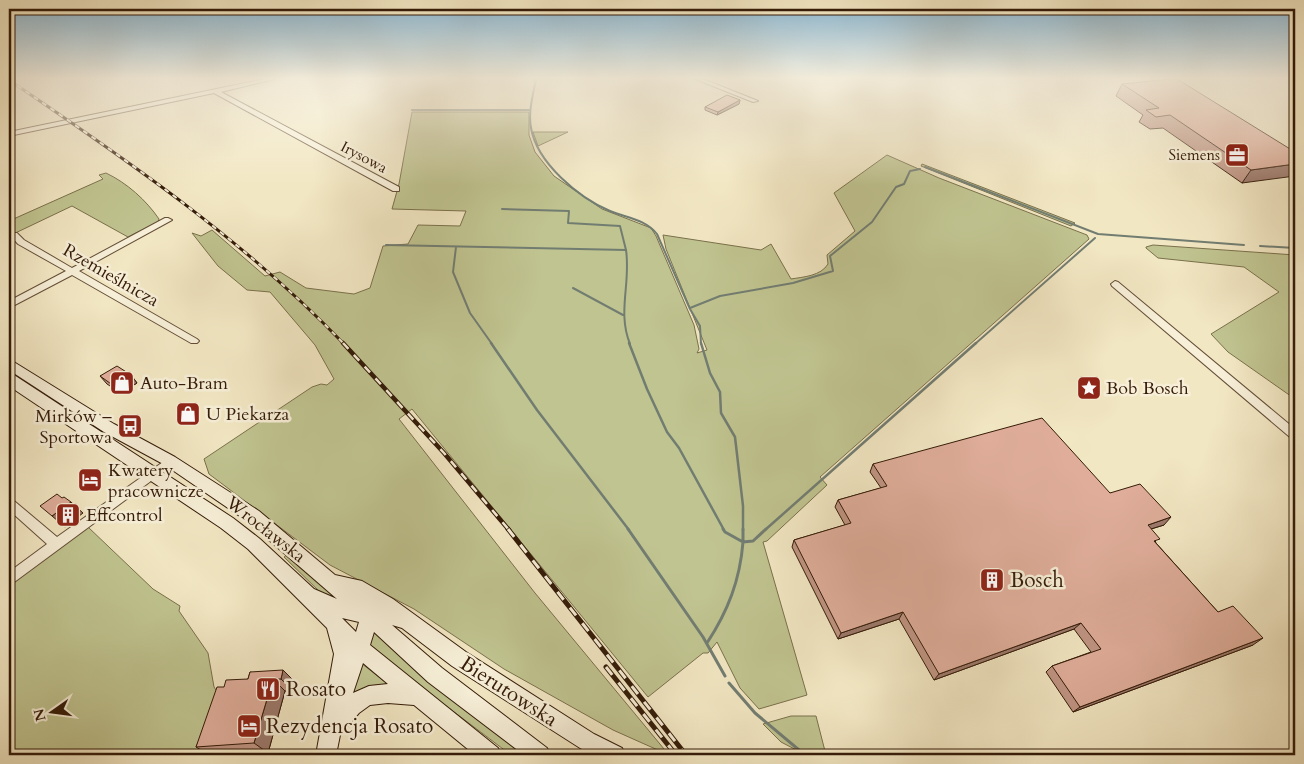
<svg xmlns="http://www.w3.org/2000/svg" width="1304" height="764" viewBox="0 0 1304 764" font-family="Cardo,serif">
	<rect width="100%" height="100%" fill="#f2e7c3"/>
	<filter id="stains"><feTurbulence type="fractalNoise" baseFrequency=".004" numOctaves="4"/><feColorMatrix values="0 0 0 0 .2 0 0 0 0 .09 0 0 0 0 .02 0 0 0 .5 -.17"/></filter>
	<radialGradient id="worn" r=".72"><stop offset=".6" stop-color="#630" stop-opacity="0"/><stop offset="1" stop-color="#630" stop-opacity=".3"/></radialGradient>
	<path fill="#c0c490" stroke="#7a704c" d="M412,112H529V135L535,152L554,176L602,209L651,228L656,236L694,325L699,349L697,353L707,350L666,249L663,235L761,250L771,244L791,279C803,277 821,276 828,264L827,255L855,231L834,193L887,155L939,178L1087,235L1089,239L820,477L827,485L767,541L763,542L807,695L759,709L740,688L717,642L708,653H703L648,697L412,409L399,419L535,593L669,755L613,730L504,669L414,609L330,565L209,474L204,459L312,387L321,384L327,385L334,379L315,345L270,292L247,290L218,266L192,233L201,236L212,230L265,276L280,272L306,288L354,294L370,288L383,246L408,244L418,225L460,226L466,211L392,209L399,184Z
		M533,132H568L538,146Z
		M922,164L1075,223L1071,226L921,166Z
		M106,173C127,183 146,200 159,219L158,222L128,237L72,206L9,236V221L103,179L99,175Z
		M1153,245L1295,255V399L1228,352L1211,334L1279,292L1244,267L1158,258L1146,248V247Z
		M88,527L153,589L180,606L179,611L208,653L214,687L220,696L208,731L195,755H9V586Z
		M288,554L342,601L322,594L284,557Z
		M373,631L431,683L525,755H511L384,659L367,642Z
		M361,663L389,685L347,698Z
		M791,716H816L826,755H806L781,742L763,724Z"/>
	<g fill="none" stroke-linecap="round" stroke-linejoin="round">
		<path stroke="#727d72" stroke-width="2" d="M536,79C533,95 528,112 531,128C537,163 579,198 610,211C627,218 645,219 657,234L690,309L700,326L701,344
			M412,110H529
			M925,167L1098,234L1244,245
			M502,209L569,211L568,223L620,226L626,250
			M386,245L626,250C631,283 617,312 630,344
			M1260,246L1295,248
			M456,247L453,272L470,313L492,344
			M573,288L623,315
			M690,308L720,296L793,283L833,271L830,256L872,222L896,187L904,184L910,171L920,169
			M975,344L1095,238"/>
		<path stroke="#727d72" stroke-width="2.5" d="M491,343L537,410L629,530
			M629,343L647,389L667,432L679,448L724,530
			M701,343L710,373L720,392L721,413L735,437L743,506V530
			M765,530L976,343"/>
		<path stroke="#727d72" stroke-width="3" d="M628,529L703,637L725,676
			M743,529V542L753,541L766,529
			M707,643C728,611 740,580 743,542L725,532L723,529
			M729,683L755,713L805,755"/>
		<defs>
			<path id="street" d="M265,79H275L221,92L399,187V191H393L214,93L9,136V132Z
				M695,79H703L758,101L753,102Z
				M165,218H168L172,220L79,271L197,339L199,341L197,343H191L72,275L9,308V301L66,271L18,244L10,235L11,233H17L24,240L72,268Z
				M1115,281L1118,282L1295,429V439L1291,438L1112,286L1111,284Z
				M170,457L174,458L176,461L174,464L13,583L9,585V572L47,544L9,510V498L13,500L57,537Z"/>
			<path id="secondary" d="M9,359L114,424L175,457L259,511L335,575L362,581L393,599L466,652L594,734L622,748L625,755H594L580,748L452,666L402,628L392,625L442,668L547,748L550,755H524L428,682L374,632L370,645L498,748L501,755H475L414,705L388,703L370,705L359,713L340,735L336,755H316L334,654L327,628L248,549L221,528L9,386V374L14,375L233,518L260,539L314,589L337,599L247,521L165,465L104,432L9,370ZM342,618L359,622L356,632ZM363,663L388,684L369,686L353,693Z"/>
		</defs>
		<use href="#street" stroke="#644e37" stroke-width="2"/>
		<use href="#secondary" stroke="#341b08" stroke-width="2"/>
		<use href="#street" fill="#f7efd8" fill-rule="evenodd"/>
		<use href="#secondary" fill="#f7efd8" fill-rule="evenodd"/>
		<defs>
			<path id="rail-far2" d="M9,80C127,160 245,241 344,344"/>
			<path id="rail-far1" d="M343,343L444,453L509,530"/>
			<path id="rail" d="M508,529L686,755
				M606,667L676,755"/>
		</defs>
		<use href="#rail-far2" stroke="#341b08" stroke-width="3"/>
		<use href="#rail-far1" stroke="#341b08" stroke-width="4.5"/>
		<use href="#rail" stroke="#341b08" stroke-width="5"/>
		<use href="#rail-far2" stroke="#f7efd8" stroke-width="2" stroke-dasharray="5" stroke-linecap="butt"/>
		<use href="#rail-far1" stroke="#f7efd8" stroke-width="2.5" stroke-dasharray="8" stroke-linecap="butt"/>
		<use href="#rail" stroke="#f7efd8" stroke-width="3" stroke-dasharray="10" stroke-linecap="butt"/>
	</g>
	<path fill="#c09584" stroke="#341b08" d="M1122,84L1295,152L1242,183L1163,128L1150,129L1139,122L1143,115L1116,96Z
		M740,100L739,104L717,115L705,110V107Z
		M131,375L137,383L121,393L107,384L100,376Z
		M873,464L1110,493L1164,525L1151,529L1156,543L1218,612L1253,645L1073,712L1046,672L1052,666L1091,652L1074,629L934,680L899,619L838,639L792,547L794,540L845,525L835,507L838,500L881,488L870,472Z
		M250,672L295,682L293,691H285L268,753L236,755H209L196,747L224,687L248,679Z"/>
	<path fill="#9c796c" stroke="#341b08" d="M740,100L739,104L717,115L718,112Z
		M1295,164V176L1242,183L1251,170Z
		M131,375L137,383L121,393L114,386Z
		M71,502L83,513L65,527L52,516Z
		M1171,517L1164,525L1141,532L1148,525Z
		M903,612L899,619L838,639L841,633Z
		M1081,623L1074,629L934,680L939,674Z
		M1263,638L1253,645L1073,712L1080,707Z
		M283,670L295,682L293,691L281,679Z
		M273,679L285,691L268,753L254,743Z"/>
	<path fill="#dfad9a" stroke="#341b08" d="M1172,79H1177L1295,152V164L1251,170L1170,115L1156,117L1146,110L1159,108L1122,84Z
		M727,95L740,100L718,112L705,107Z
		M117,366L131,375L114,386L100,376Z
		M1042,418L1110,493L1140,484L1171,517L1148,525L1160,539L1154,541L1218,612L1233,606L1263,638L1080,707L1052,666L1101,649L1081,623L939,674L903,612L841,633L794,540L851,523L838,500L887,486L873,464Z
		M57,494L62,498L64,497L71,502L52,516L40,506Z
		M283,670L281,679H273L254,743L196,747L217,687H224L226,680L248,679L250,672Z"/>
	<linearGradient id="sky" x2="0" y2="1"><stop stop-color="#89b8d5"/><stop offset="0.42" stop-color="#f9f4e4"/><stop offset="1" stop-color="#f9f4e4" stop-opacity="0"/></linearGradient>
	<rect width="1304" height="186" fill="url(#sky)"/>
	<defs>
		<symbol id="office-square" viewBox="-11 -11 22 22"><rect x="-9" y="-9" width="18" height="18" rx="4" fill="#8f2418" stroke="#f7efd8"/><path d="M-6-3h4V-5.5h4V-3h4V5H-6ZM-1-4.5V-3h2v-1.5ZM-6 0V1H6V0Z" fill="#fff"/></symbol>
		<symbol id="shop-square" viewBox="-11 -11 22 22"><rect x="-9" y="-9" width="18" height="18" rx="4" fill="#8f2418" stroke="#f7efd8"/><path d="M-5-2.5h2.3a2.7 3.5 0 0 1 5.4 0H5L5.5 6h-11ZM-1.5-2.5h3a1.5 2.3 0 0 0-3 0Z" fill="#fff"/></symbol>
		<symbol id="sight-square" viewBox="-11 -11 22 22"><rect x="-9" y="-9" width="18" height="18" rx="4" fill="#8f2418" stroke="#f7efd8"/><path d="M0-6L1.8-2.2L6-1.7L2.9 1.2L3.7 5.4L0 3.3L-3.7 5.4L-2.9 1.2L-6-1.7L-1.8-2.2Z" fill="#fff"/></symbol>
		<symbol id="bus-square" viewBox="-11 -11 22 22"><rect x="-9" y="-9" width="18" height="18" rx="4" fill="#8f2418" stroke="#f7efd8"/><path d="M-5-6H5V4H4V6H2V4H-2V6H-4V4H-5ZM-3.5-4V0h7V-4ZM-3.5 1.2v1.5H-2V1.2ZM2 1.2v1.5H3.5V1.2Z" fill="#fff"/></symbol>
		<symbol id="hotel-square" viewBox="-11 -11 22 22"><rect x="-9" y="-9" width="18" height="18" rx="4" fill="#8f2418" stroke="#f7efd8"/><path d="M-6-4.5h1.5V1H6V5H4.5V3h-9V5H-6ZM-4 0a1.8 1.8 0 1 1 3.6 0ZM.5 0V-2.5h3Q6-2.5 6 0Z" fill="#fff"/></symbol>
		<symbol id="building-square" viewBox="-11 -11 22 22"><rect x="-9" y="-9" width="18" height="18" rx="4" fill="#8f2418" stroke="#f7efd8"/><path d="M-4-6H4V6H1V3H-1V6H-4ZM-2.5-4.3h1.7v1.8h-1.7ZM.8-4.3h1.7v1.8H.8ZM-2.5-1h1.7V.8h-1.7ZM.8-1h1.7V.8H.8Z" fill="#fff"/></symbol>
		<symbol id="restaurant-square" viewBox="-11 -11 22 22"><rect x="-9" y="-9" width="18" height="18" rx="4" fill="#8f2418" stroke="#f7efd8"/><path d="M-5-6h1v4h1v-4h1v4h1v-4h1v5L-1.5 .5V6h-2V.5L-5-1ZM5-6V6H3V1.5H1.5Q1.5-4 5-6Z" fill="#fff"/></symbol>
	</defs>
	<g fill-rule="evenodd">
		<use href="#office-square" x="1223" y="141" width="28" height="28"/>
		<use href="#shop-square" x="108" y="369" width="28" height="28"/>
		<use href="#sight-square" x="1075" y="374" width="28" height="28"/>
		<use href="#shop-square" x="174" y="400" width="28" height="28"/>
		<use href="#bus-square" x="116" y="412" width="28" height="28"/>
		<use href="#hotel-square" x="76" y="466" width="28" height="28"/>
		<use href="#building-square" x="54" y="501" width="28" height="28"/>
		<use href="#building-square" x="978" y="566" width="28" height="28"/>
		<use href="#restaurant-square" x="254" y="675" width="28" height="28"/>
		<use href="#hotel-square" x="235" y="712" width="28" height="28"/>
	</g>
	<g text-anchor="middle" stroke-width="5" stroke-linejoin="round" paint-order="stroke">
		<g font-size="15" fill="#341b08" stroke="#f7efd8" text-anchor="end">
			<text x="1220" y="160">Siemens</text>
		</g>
		<g font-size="15" fill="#341b08" stroke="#f7efd8">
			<text transform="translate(364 157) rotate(28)" y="5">Irysowa</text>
		</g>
		<g font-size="18" fill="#341b08" stroke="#f7efd8">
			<text transform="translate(111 275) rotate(30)" y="6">Rzemieślnicza</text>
			<text transform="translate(266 529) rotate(38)" y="6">Wrocławska</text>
		</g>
		<g font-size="18" fill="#341b08" stroke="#f7efd8" text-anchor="start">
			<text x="140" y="389">Auto-Bram</text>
			<text x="1106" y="394">Bob Bosch</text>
			<text x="206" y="420">U Piekarza</text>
			<text x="112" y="422" text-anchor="end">Mirków –<tspan x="112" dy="21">Sportowa</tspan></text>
			<text x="108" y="476">Kwatery<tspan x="108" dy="21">pracownicze</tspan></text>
			<text x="86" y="521">Effcontrol</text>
		</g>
		<g font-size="21" fill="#341b08" stroke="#f7efd8" text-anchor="start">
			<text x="1010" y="587">Bosch</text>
			<text x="286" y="696">Rosato</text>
			<text x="266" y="733">Rezydencja Rosato</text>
		</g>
		<g font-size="21" fill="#341b08" stroke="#f7efd8">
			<text transform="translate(509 691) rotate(33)" y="7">Bierutowska</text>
		</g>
	</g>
	<rect width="1304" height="764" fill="none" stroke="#f2e7c3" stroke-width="30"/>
	<rect x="10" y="10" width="1284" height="744" fill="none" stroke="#341b08" stroke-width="2.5"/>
	<rect x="15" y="15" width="1274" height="734" fill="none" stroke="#341b08"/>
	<g transform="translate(52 712) rotate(256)" stroke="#f7efd8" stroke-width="4" paint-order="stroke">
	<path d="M0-4L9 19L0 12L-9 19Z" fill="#341b08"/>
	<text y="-8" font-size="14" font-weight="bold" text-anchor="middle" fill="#341b08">N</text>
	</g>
	<rect width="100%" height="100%" filter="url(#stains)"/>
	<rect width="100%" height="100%" fill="url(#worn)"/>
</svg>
